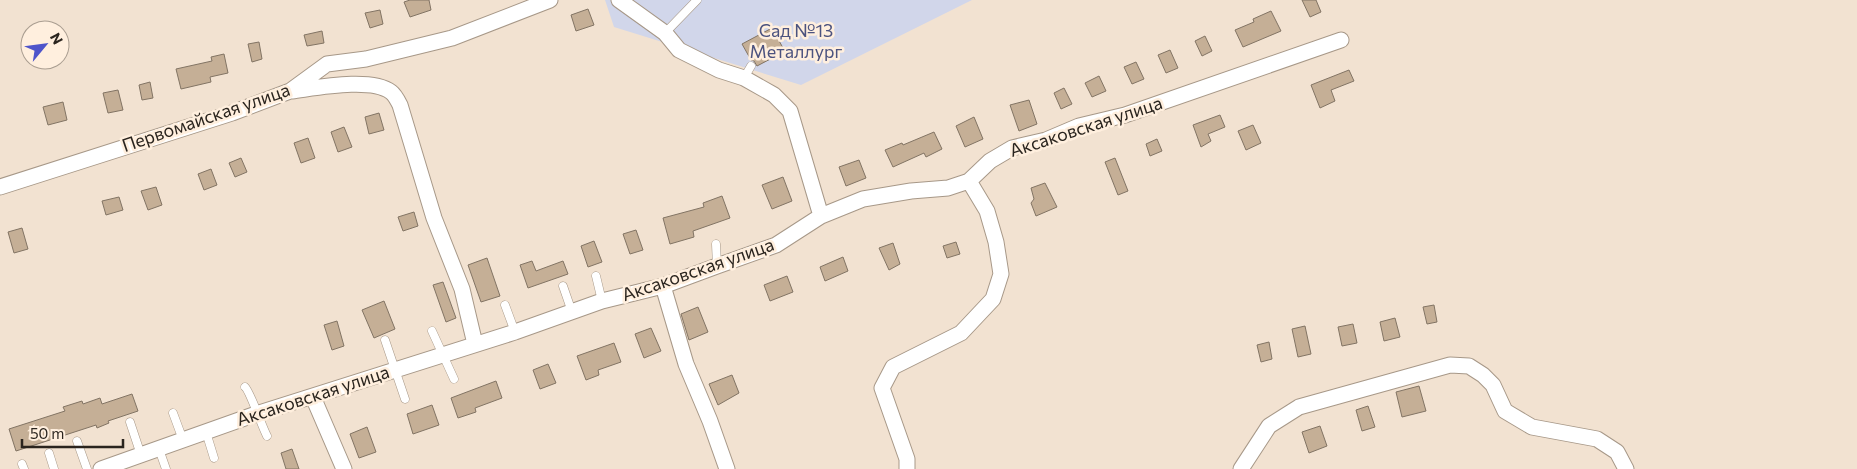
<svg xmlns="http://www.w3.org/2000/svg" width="1857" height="469" viewBox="0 0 1857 469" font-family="Commissioner,sans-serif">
	<rect width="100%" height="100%" fill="#f2e2d1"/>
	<path fill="#d1d6ea" d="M605,0H972L801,85L614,27Z"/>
	<path fill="#c5af96" stroke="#827464" d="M410,0H429L431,10L410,17L404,2Z
		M1302,0H1316L1321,12L1310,17Z
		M588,9L594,25L576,31L571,15Z
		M380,10L383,24L370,28L365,13Z
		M1271,11L1281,31L1243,47L1235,30L1254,22L1253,19Z
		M772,28L783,48L776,52L778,55L757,66L754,61L751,60L742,44Z
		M322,31L324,43L307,46L304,35Z
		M1205,36L1212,51L1202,56L1195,41Z
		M259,42L262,59L252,62L248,44Z
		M1170,50L1178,68L1166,73L1158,55Z
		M224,54L228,73L210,77L211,82L181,89L176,69L212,61L211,57Z
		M1136,62L1144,79L1132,84L1124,67Z
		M1349,70L1354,81L1331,90L1335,101L1320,108L1311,85Z
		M1099,76L1106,91L1092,97L1085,83Z
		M150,82L153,98L142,100L139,85Z
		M1064,88L1072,104L1061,109L1054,93Z
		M118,90L123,110L108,113L103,93Z
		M1029,100L1037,124L1019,131L1010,105Z
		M63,102L67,120L48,125L43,107Z
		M379,113L384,130L369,134L365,117Z
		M1220,115L1225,127L1208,134L1211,141L1201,147L1193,125Z
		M974,117L983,139L965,147L956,126Z
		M1253,125L1261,143L1246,150L1238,131Z
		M344,127L352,147L338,152L331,132Z
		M934,132L942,149L926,157L924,153L893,167L885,150L902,143L903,145Z
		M308,138L315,158L301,163L294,143Z
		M1157,139L1162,151L1150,156L1146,144Z
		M241,158L247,172L235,177L229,163Z
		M1115,158L1128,191L1118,195L1105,162Z
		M859,160L866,178L846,186L839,167Z
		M211,169L217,185L204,190L198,174Z
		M783,177L792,201L772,209L762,185Z
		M1045,183L1057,207L1036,216L1031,203L1034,199L1031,188Z
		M156,187L162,205L148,210L141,191Z
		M722,196L730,218L693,231L694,237L670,244L663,218L704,207L703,203Z
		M119,197L123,210L106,215L102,201Z
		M414,212L418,226L403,231L398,217Z
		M22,228L28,249L14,253L8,232Z
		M636,230L643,250L630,254L623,234Z
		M594,241L602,262L588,267L581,246Z
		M956,242L960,254L947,258L943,246Z
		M893,243L900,264L889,270L879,248Z
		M843,257L848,271L825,281L820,267Z
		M487,258L500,296L481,302L468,265Z
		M532,261L536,271L563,261L568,274L528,288L520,265Z
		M787,276L793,292L770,301L764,285Z
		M443,282L456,318L446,322L433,285Z
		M384,301L395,329L374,338L362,310Z
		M1434,305L1437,322L1427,324L1423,307Z
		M698,307L708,332L689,340L681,314Z
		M1395,318L1400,337L1384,341L1380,322Z
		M337,321L344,346L332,350L324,325Z
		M1353,324L1357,343L1342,346L1338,327Z
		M1305,326L1311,354L1298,357L1292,329Z
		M651,328L661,351L644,358L635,334Z
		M1269,342L1272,359L1261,362L1257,345Z
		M614,343L621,362L598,370L599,375L586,380L577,356Z
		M548,364L556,383L540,389L533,370Z
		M732,375L739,393L718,405L709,384Z
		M496,381L502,398L475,408L476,412L458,418L451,398Z
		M1419,386L1426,411L1402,417L1396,392Z
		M132,394L138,411L108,421L109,423L97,428L96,425L16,451L9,429L65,411L63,407L82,401L83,404L100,398L102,404Z
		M432,405L439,425L413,434L407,414Z
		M1368,406L1375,427L1362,431L1356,410Z
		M1320,426L1327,446L1309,453L1302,432Z
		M367,427L376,452L359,458L350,434Z
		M292,449L299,469H286L281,453Z"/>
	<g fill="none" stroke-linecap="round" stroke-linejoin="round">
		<defs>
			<path id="lane" d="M665,33L697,0
				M744,78L751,66
				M716,244L717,266
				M596,276L602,301
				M563,286L572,312
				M505,305L515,332
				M432,331L454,379
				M385,340L405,399
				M245,387C250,391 262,427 267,436
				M173,413L183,440
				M130,422L141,455
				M206,432L214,458
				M77,441L87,469
				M159,449L166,469
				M49,453L54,469
				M22,464L24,469"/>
			<path id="street" d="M619,0L665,33L679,50L719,70L744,78L774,95L790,111L821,216
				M292,91C316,88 371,77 391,92C395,95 398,101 400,105L434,218L462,289L475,344
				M0,187L232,113L290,91L327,64L366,59L452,38L550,0
				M663,286L686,364L710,421L727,469
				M313,397L344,469
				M101,469L256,414L515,332L602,301L663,286L717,266L776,245L821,216L863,199L911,191L948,188L969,181L990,161L1012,148L1046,140L1079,126L1125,115L1341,40
				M907,469V459L882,388L893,367L961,333L993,299L1001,274L996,242L987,211L969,181
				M1241,469L1269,426L1299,407L1450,365L1469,366L1483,375L1493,385L1505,411L1532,427L1597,439L1617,452L1626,469"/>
		</defs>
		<use href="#lane" stroke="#a79888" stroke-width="9"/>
		<use href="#street" stroke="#a79888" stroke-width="17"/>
		<use href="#lane" stroke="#fff" stroke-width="8"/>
		<use href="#street" stroke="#fff" stroke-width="15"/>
	</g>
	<g text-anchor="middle" stroke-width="5" stroke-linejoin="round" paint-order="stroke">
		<g font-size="18" fill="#4c537f" stroke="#ffefde">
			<text x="796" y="37">Сад №13<tspan x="796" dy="21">Металлург</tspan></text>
		</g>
		<g font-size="18" fill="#2a241e" stroke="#ffefde">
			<text transform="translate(206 118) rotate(-19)" y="6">Первомайская улица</text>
			<text transform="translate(1086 127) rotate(-18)" y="6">Аксаковская улица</text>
			<text transform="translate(698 270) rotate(-19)" y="6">Аксаковская улица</text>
			<text transform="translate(313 396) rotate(-18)" y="6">Аксаковская улица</text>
		</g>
	</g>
	<g transform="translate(45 45) rotate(61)"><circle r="24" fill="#ffefde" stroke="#aa9e91"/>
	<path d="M0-4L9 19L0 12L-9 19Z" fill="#4e54ca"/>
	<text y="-8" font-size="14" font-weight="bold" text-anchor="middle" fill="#2a241e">N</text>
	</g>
	<path d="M22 439v8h101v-8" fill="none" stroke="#2a241e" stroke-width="2.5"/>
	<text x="30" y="439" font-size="15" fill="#2a241e" stroke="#ffefde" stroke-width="4" paint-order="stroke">50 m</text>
</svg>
